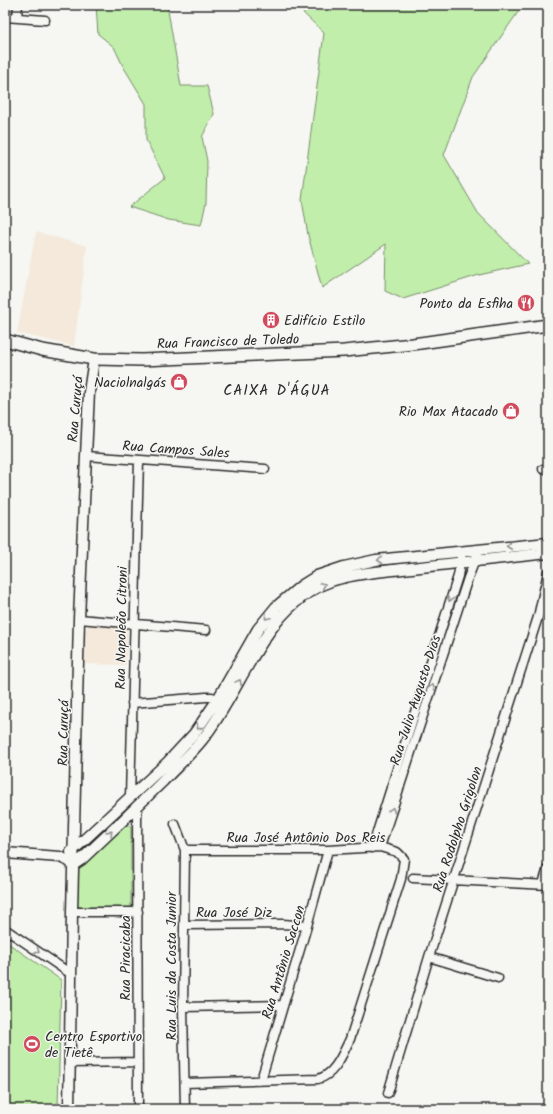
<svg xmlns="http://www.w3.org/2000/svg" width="553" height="1114" viewBox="0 0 553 1114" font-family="Kalam,sans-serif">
	<rect width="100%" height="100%" fill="#f6f6f2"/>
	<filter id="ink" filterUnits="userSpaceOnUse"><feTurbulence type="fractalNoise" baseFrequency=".025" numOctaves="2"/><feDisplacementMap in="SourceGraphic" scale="8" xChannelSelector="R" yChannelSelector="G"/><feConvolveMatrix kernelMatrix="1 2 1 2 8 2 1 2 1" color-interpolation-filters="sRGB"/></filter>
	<g filter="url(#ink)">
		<path fill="#f4e9da" d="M36,232L87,246L74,346L17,333Z
			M90,625L128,628L126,665L84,664L85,629Z"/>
		<path fill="#c1eeab" stroke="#768c6b" d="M96,5H167L181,86H207L214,114L202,137L207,161L206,203L201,225L169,220L129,207L165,178L146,140V104L123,66L114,47L98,34Z
			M295,5H523L473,77L444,155L478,213L528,264L479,275L403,299L385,291L386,244L322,288L308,235L302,200L324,33Z
			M124,825H127L131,826V908L75,907L77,870Z
			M5,941L61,980L58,1109H5Z"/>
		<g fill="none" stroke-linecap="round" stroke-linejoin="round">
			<defs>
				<path id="minor" d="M5,17L45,20
					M17,18L18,5
					M86,456L265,469
					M543,469H548
					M79,619L206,630
					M132,703L206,697H212L223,702
					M130,797L139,460
					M137,806L138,1109
					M175,824L185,850L183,1007L185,1109
					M380,847L468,578L479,550
					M372,848L458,576L462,551
					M413,878L548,885
					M543,884L548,868
					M72,912H138
					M184,925L283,924L307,926
					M5,929L71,974
					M429,957L498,978
					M183,1007L283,1005
					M69,1063L138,1062
					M261,1080L307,926L328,850
					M185,1083L318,1079C335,1075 343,1053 350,1039L401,879L404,859L397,852L380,847L328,850H185
					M388,1093L429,957L538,617L548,572"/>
				<path id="tertiary" d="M71,852L168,762L194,734L218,699L258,629L276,607L301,586L317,576L344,567L376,560L548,543
					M5,853L60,857L69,861L73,865L82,859C109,834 136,808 162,782C175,768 190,755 202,740C243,689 263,606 331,581C345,576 360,574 375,572L548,553
					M69,1109L72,912L79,619L86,456L89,392L94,359"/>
				<path id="secondary" d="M5,340L42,350L94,359L142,360L344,351L413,344L548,325"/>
			</defs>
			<use href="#minor" stroke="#2b2b2b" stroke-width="11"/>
			<use href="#tertiary" stroke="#2b2b2b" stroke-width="13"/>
			<use href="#secondary" stroke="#2b2b2b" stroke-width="14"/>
			<use href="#minor" stroke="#f6f6f2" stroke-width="8"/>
			<use href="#tertiary" stroke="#f6f6f2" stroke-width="10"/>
			<use href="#secondary" stroke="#f6f6f2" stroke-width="11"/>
		</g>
		<defs><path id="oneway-chevron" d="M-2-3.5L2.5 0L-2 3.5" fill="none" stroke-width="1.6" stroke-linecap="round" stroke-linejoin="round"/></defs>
		<g stroke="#90908e">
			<use href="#oneway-chevron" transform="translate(509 546) rotate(174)"/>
			<use href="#oneway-chevron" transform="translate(380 560) rotate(173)"/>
			<use href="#oneway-chevron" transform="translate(323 585) rotate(-25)"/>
			<use href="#oneway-chevron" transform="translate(450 599) rotate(108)"/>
			<use href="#oneway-chevron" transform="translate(267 617) rotate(130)"/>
			<use href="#oneway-chevron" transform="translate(239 682) rotate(-62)"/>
			<use href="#oneway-chevron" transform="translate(432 687) rotate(-72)"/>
			<use href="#oneway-chevron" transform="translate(199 727) rotate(125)"/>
			<use href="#oneway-chevron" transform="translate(392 810) rotate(-72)"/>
			<use href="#oneway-chevron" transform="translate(110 833) rotate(-44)"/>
			<use href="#oneway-chevron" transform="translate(37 951) rotate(34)"/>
		</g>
	</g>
	<defs>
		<symbol id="restaurant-disc" viewBox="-11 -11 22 22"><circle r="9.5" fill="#d1495b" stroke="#f6f6f2"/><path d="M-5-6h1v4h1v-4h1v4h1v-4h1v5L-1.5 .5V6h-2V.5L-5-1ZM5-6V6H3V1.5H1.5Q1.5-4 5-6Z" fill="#fff"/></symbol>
		<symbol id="building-disc" viewBox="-11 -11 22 22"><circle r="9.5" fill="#d1495b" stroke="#f6f6f2"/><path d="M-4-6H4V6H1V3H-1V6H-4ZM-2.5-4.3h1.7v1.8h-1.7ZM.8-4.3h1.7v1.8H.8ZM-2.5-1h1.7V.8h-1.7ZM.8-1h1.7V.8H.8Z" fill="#fff"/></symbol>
		<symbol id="shop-disc" viewBox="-11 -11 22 22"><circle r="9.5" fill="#d1495b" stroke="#f6f6f2"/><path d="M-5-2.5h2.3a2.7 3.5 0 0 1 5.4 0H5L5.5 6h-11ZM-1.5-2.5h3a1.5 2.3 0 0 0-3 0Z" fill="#fff"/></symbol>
		<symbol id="stadium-disc" viewBox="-11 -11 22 22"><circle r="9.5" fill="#d1495b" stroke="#f6f6f2"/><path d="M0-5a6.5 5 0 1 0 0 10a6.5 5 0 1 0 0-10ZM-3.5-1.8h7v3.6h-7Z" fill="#fff"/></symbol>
	</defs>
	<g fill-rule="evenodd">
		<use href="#restaurant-disc" x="516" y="293" width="20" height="20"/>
		<use href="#building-disc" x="261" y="310" width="20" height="20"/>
		<use href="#shop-disc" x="169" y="372" width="20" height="20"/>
		<use href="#shop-disc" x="501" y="401" width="20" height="20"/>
		<use href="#stadium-disc" x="22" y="1034" width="20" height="20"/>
	</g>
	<g text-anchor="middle" stroke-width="3" stroke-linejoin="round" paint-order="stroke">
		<g font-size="14" fill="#2b2b2b" stroke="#f6f6f2" text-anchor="end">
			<text x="513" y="308">Ponto da Esfiha</text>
			<text x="284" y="325" text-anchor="start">Edifício Estilo</text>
			<text x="166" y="387">Naciolnalgás</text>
			<text x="498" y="416">Rio Max Atacado</text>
			<text x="45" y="1041" text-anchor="start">Centro Esportivo<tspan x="45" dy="16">de Tietê</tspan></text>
		</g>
		<g font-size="14" fill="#2b2b2b" stroke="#f6f6f2">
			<text transform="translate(228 341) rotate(-2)" y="5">Rua Francisco de Toledo</text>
			<text transform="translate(75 409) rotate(-85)" y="5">Rua Curuçá</text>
			<text transform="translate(176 449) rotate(4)" y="5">Rua Campos Sales</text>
			<text transform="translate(121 628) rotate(-89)" y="5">Rua Napoleão Citroni</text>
			<text transform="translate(415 700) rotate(-72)" y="5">Rua Julio Augusto Dias</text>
			<text transform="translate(63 733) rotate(-89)" y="5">Rua Curuçá</text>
			<text transform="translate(457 829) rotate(-72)" y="5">Rua Rodolpho Grigolon</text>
			<text x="306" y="842">Rua José Antônio Dos Reis</text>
			<text x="234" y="917">Rua José Diz</text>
			<text transform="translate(125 958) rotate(-90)" y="5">Rua Piracicaba</text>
			<text transform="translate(283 962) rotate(-73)" y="5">Rua Antônio Saccon</text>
			<text transform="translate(171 966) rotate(-90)" y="5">Rua Luis da Costa Junior</text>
		</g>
		<g font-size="15" letter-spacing="1" fill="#2b2b2b" stroke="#f6f6f2">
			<text x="277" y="395">CAIXA D'ÁGUA</text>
		</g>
	</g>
	<rect width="553" height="1114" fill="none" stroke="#f6f6f2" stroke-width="20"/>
	<rect x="10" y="10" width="533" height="1094" fill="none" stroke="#2b2b2b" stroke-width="1.5" filter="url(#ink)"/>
</svg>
